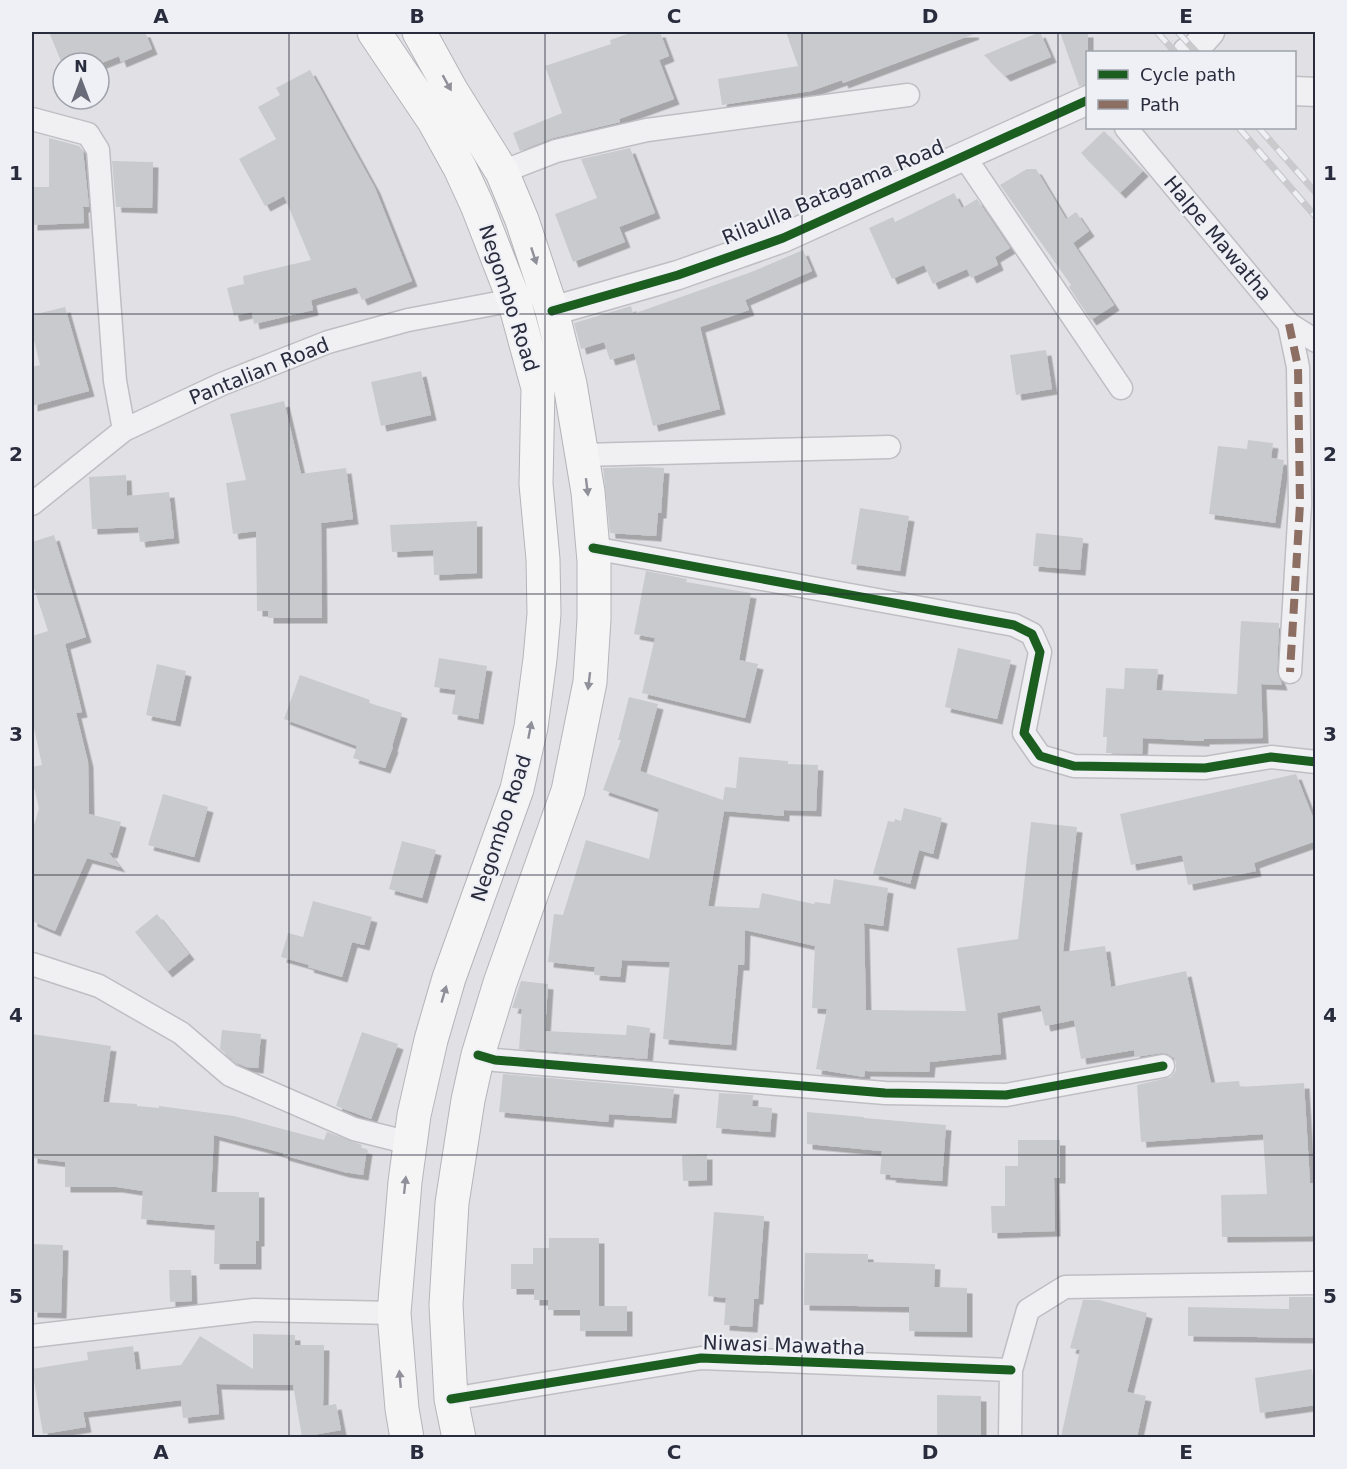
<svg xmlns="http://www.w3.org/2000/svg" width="1347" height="1469" viewBox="0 0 1347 1469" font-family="'DejaVu Sans',sans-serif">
	<defs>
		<filter id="shadow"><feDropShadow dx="5.5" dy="5.5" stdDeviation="0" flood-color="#0004"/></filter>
	</defs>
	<rect width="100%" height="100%" fill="#e1e1e5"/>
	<path fill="#c9cace" filter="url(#shadow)" d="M49,32H145L152,49L121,62L119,56L99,64L63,63V66Z
		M633,32H660L669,56L659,60L674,99L619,119L620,122L553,138L520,151L513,133L562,113L545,66L611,44L610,40Z
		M786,32H973L974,34L843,83L842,80L811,91L722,105L718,79L798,66Z
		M1040,32L1051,57L1005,76L984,55Z
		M1060,32H1088V84L1079,86Z
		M310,70L375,188L412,281L362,300L356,287L311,300L313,310L254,324L252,312L234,316L227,288L244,284L243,276L311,260L284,196L265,206L239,159L276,139L258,107L280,95L276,88Z
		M1104,131L1143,171L1120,193L1081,153Z
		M49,138L79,146L83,151L89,207H83L84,223L32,225V187H49Z
		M630,148L655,213L619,227L625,242L573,262L555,214L597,198L581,159Z
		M112,161L153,162L152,208L116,207Z
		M1027,169H1036L1066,219L1076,212L1089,231L1073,243L1114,305L1091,320L1069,287L1071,285L1000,185Z
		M954,193L962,208L977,199L1010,248L995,257L998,265L971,278L967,269L933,284L924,265L892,279L869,228L893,217L895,222Z
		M803,250L812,271L745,300L749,310L700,327L720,409L653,426L634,353L610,360L604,342L581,349L574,323L631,306L633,314L754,271Z
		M65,307L89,391L32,406V367L40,365L32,332V315Z
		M1046,350L1052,389L1016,395L1010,355Z
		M421,371L431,415L381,426L371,382Z
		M284,401L301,474L346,468L353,519L321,523L322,618H268V611H257L256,531L233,534L226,483L246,480L230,414Z
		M1248,440L1273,443L1271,458L1284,460L1275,523L1209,514L1218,446L1247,449Z
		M645,467L664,468L661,513H658L656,536L610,533L603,468Z
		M126,475L127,496L169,492L174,538L140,542L138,527L92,529L89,477Z
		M860,508L909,516L900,571L851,564Z
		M477,521V573L434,575L433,550L392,552L390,525Z
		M1036,533L1083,538L1080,570L1033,566Z
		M54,535L86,637L65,644L82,712L76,713L88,762L89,814L121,822L112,853L108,852L120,867L87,858L55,931L32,921V832L39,808L32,779V767L42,765L32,719V636L48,631L32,582V542Z
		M646,571L687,579L686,582L751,593L739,660L758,664L745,718L642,693L655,638L634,634Z
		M1241,621L1279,623L1277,671L1282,685L1261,684L1263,738L1204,739V741L1143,738L1142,754L1106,753L1107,737H1103L1106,688L1124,689L1125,668L1158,669L1156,690L1237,694Z
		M958,648L1011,660L997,719L945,707Z
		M439,658L487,666L478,719L452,714L456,690L434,687Z
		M157,664L186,671L175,721L146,715Z
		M300,675L370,700L369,703L402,713L392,746L393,747L385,768L353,758L357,746L284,719Z
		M629,697L658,704L640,771L723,800L725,787L736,788L739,757L788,761V764L818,765L816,811L784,810V816L724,811L708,906L759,908L762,893L814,904L815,902L830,904L834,879L888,888L883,926L864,923L866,1010L966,1011L957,948L1018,939L1031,822L1077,827L1063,952L1105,946L1111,987L1186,971L1211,1083L1239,1081L1240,1087L1304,1083L1310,1183H1315V1236L1222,1237L1221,1195L1267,1194L1263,1134L1141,1142L1137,1085L1171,1077L1176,1070V1063L1174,1058L1168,1054L1161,1053L1135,1057L1134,1050L1081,1059L1074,1020L1045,1026L1040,1005L997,1013L1001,1054L930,1062L929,1072L865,1071L864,1077L816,1069L827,1009L812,1008L815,946L745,930L744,965H738L731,1045L663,1039L670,962L622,960L620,977L594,975L595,967L548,962L554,914L563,915L586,840L649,859L659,809L603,790L621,740H618Z
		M1296,774L1316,825V841L1254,863L1256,871L1188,885L1182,855L1131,865L1120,814Z
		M163,794L208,807L194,857L148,845Z
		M904,808L942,818L933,854L919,850L910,884L873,874L888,821L894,822L895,819L901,821Z
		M402,841L436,850L422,898L389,889Z
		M313,901L372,917L364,945L352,942L342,977L308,967L309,965L281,957L288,933L303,937Z
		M157,914L189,954L167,972L135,932Z
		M521,981L548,984L545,1031L626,1035L627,1025L650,1028L647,1059L519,1049L522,1009L512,1008Z
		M222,1030L261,1034L258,1068L246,1067L237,1063L220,1049Z
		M362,1032L398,1044L371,1119L336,1106Z
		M32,1034L111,1046L103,1102L137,1104V1106L159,1108V1106L234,1116L324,1140L327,1132L362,1145L361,1148L367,1149L363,1175L344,1172L283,1155V1153L214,1135L211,1192H259V1241H256V1264H214L215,1225L141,1219L143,1191L117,1187H65V1162L32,1158Z
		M503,1074L674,1089L671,1118L609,1114L608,1122L499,1112Z
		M719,1093L753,1095L752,1106L772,1108L770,1132L716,1128Z
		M807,1112L864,1117V1118L946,1125L942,1181L890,1177L891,1175L880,1174L882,1151L807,1144Z
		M1018,1140H1060V1178H1054L1055,1231L992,1233L991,1206H1005V1166H1018Z
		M707,1154V1180L683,1181L682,1155Z
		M714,1212L764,1216L758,1299H754L752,1327L724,1325L726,1298L708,1296Z
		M549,1238H599V1306H627V1331H580V1310H548V1300H534V1289H511V1264H533V1248H549Z
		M32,1244L63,1245L61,1313L32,1312Z
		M805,1253L868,1254V1262L935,1264L934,1287L967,1288V1332L909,1331V1307L804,1305Z
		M169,1270H191L192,1301L170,1302Z
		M1289,1297H1316V1338L1188,1336V1307L1289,1309Z
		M1083,1300H1099L1147,1313L1127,1392L1146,1396L1137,1437H1061L1080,1350L1070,1348Z
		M253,1334L295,1335V1345H324L323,1406L336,1404L341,1430L302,1437L293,1385L216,1384L219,1414L183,1418L181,1400L83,1412L86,1427L43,1434L32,1369L88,1360L87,1352L133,1346L136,1370L181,1365L200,1336L253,1369Z
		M1312,1369L1316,1405L1260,1413L1255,1378Z
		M937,1395L981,1396V1437H937Z"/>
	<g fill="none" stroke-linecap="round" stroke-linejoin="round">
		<defs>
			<path id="minor" d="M32,119L88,134L98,150L115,381L124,430
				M1126,128L1289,324L1316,341
				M964,156L1121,388
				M502,172L556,151L647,130L908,95
				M1289,324L1298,367L1300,504L1290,672
				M582,455L889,447
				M32,504L124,430L222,384L328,342L408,320L514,300
				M593,548L1014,625L1032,634L1040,652L1024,733L1040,756L1074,766L1205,768L1271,757L1316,762
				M32,964L99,986L181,1033L230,1075L354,1129L410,1143
				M478,1055L495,1060L885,1093L1006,1095L1163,1066
				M32,1336L254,1310L394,1313
				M451,1399L701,1358L1011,1370
				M1010,1438L1011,1370L1028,1310L1065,1287L1316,1283"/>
			<path id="tertiary" d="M1187,52L1194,50L1210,32
				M1294,91L1316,92
				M552,311L678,275L783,238L1088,100"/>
			<path id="trunk" d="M374,32L434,121L460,168L477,205L514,300L538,388L536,484L543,559L544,614L540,659L531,727L517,789L449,978L431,1040L414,1115L405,1182L394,1313L402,1409L407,1438
				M419,32L451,90L502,172L522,220L552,311L570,384L588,492L594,561V619L590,682L568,791L500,983L478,1055L468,1100L452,1203L446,1305L451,1399L459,1438"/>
		</defs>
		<use href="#minor" stroke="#bfbfc3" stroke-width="25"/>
		<use href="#tertiary" stroke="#bfbfc3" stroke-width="31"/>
		<use href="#trunk" stroke="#b4b4ba" stroke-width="35"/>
		<use href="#minor" stroke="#f0f0f3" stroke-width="22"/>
		<use href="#tertiary" stroke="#f0f0f3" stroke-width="28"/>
		<use href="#trunk" stroke="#f5f5f6" stroke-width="33"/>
		<defs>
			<path id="rail" d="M1157,32L1175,52
				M1178,32L1196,52
				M1239,128L1316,217
				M1259,128L1316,193"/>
		</defs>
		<use href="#rail" stroke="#cacacd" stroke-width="7"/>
		<use href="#rail" stroke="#eef0f5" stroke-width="4.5" stroke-dasharray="14" stroke-linecap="butt"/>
		<path stroke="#8d6e63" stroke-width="8" stroke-dasharray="15 8" stroke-linecap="butt" d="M1289,324L1298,367L1300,504L1290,672"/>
		<defs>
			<path id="cycleway" d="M552,311L678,275L783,238L1088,100
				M593,548L1014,625L1032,634L1040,652L1024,733L1040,756L1074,766L1205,768L1271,757L1316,762
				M478,1055L495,1060L885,1093L1006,1095L1163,1066
				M451,1399L701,1358L1011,1370"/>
		</defs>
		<use href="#cycleway" stroke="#eef0f5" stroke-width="13"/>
		<use href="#cycleway" stroke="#1b5e20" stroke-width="9"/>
	</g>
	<defs><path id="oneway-solid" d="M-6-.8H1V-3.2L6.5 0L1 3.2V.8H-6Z" transform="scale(1.5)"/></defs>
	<g fill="#8f909a">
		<use href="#oneway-solid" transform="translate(447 83) rotate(61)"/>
		<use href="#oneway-solid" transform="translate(534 256) rotate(72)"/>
		<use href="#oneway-solid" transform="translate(587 487) rotate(83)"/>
		<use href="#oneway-solid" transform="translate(589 681) rotate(97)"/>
		<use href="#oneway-solid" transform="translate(530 730) rotate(-79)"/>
		<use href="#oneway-solid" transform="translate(444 994) rotate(-74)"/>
		<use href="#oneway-solid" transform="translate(405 1185) rotate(-84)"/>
		<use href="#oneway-solid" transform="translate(400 1379) rotate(-95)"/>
	</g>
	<path fill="none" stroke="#292c3d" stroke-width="1.5" stroke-opacity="0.55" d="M289,32V1438M545,32V1438M802,32V1438M1058,32V1438M32,314H1316M32,594H1316M32,875H1316M32,1155H1316"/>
	<g text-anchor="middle" stroke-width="4.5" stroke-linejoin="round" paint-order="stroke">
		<g font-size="20" fill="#292c3d" stroke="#eef0f5">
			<text transform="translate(833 192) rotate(-23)" y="7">Rilaulla Batagama Road</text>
			<text transform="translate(1218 238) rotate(50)" y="7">Halpe Mawatha</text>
			<text transform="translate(509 298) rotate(72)" y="7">Negombo Road</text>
			<text transform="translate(259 371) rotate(-22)" y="7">Pantalian Road</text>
			<text transform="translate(501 828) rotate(-72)" y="7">Negombo Road</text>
			<text transform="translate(784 1345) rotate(2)" y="7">Niwasi Mawatha</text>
		</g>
	</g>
	<rect width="1347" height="1469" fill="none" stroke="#eef0f5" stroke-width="66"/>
	<rect x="1086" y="51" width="210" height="78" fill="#eef0f5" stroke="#9fa2ab" stroke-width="1.5"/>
	<rect x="1098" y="70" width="30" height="9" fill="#1b5e20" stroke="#9fa2ab" stroke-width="1.5"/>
	<text x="1140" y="81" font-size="18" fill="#292c3d">Cycle path</text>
	<rect x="1098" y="100" width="30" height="9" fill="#8d6e63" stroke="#9fa2ab" stroke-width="1.5"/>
	<text x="1140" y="111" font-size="18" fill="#292c3d">Path</text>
	<g transform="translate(81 81)"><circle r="28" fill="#eef0f5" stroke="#9fa2ab" stroke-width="1.5"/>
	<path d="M0-4.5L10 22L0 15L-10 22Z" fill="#696b78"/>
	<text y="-9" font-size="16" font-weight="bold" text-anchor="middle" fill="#292c3d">N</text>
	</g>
	<rect x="33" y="33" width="1281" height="1403" fill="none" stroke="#292c3d" stroke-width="2"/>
	<g font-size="20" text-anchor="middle" font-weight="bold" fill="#292c3d">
		<text x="161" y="23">A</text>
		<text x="417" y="23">B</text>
		<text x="674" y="23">C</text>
		<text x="930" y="23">D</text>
		<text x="1186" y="23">E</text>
		<text x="16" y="180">1</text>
		<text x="1330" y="180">1</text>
		<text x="16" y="461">2</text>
		<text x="1330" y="461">2</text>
		<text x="16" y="741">3</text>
		<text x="1330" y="741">3</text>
		<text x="16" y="1022">4</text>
		<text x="1330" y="1022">4</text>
		<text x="16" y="1303">5</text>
		<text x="1330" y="1303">5</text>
		<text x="161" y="1459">A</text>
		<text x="417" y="1459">B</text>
		<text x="674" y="1459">C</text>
		<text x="930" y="1459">D</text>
		<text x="1186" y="1459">E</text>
	</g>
</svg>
